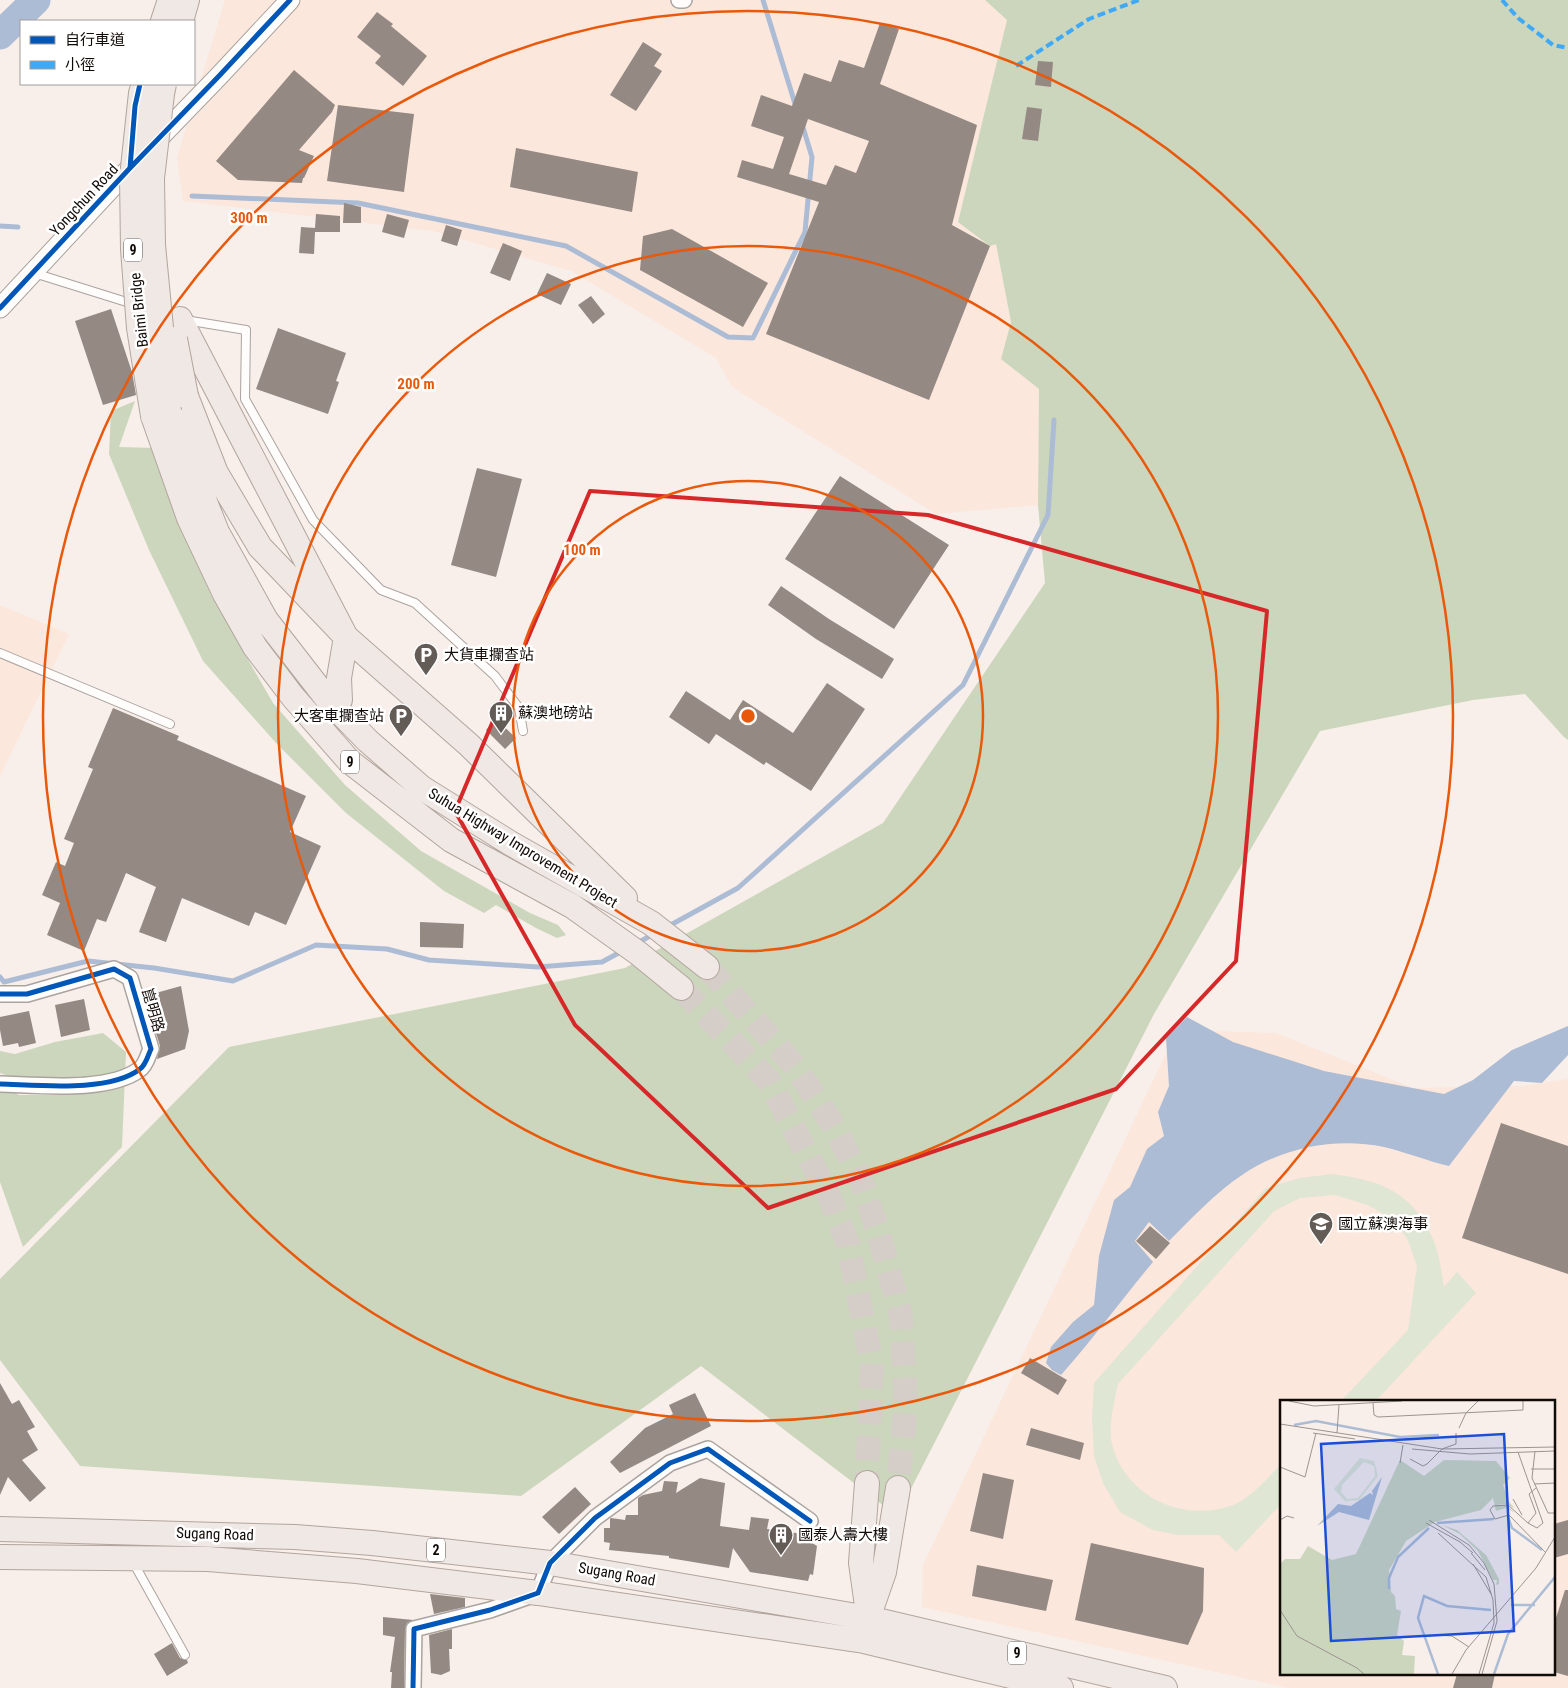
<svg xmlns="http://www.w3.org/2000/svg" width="1568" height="1688" viewBox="0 0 1568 1688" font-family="'Roboto Condensed','Noto Sans TC',sans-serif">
	<rect width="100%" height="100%" fill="#f8efea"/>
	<path fill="#fbe7dc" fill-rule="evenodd" d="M225,0H985L1007,20L958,222L996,244L1011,322L1002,359L1039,389L1038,505L936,514L732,387L716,358L571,271L433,231L183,201L177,158Z
		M0,605L69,634L0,776Z
		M1177,1030L1276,1033L1413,1088L1522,1086L1568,1079V1688H1289L922,1607L923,1565ZM1282,1402H1554V1674H1282Z"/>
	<path fill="#dfe6d3" d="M1332,1174C1378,1180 1410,1190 1431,1235C1439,1250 1441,1270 1444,1287L1457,1272L1476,1293L1375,1402H1340L1408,1330L1417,1266L1407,1238L1390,1218L1368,1205L1335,1195L1300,1198L1274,1211L1118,1384C1114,1402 1107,1430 1113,1448C1128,1498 1184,1523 1233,1505C1250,1499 1269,1477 1282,1463V1503L1236,1552L1219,1535H1178L1153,1530L1120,1512L1103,1483L1094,1456L1092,1418L1094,1383L1266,1188L1300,1178Z"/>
	<path fill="#ccd6bd" d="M985,0H1568V740L1564,737L1525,694L1473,700L1320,731L1154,1014L897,1516L701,1366L521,1496L80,1466L0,1360V1279L229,1047L625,968L883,823L1045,583L1038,505L1039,389L1001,359L1011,322L996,244L990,246L958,222L1007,20Z
		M135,401L119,447L157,448L211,595L273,703L345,785L421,851L530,913L558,925L566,935L557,938L536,928L496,905L484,913L444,891L346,813L277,744L203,661L149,550L109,454L111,411Z
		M103,1033L126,1052L122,1147L23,1247L0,1182V1085L19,1095H64L102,1086L81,1076L50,1081L13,1078L0,1073V1051L15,1054L55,1042Z"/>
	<path fill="#acbcd5" d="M1187,1017L1233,1042L1324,1071L1444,1094L1473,1080L1512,1050L1568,1026V1055L1542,1083L1514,1081L1449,1166C1427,1161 1406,1152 1384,1147C1336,1137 1283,1147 1242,1175C1215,1193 1192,1218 1169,1241L1149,1222L1135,1241L1153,1262C1122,1299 1094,1338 1061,1375L1052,1370L1046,1363L1051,1347L1073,1322L1094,1305L1099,1256L1114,1200L1130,1187L1147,1149L1164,1136L1158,1112L1169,1086L1166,1038Z"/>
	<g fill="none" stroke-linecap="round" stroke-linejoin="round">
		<path stroke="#acbcd5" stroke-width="5" d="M763,0L796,107
			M192,196L358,203L566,246L728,337L753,338L805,232L812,157L802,124
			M0,226L18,227
			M667,927L738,888L963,685L1048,515L1054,420
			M636,944L655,933
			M0,977L4,982L88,961L154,968L233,981L316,945L387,949L429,960L538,967L602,962L624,950"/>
		<path stroke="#acbcd5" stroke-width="29" d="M0,35L36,0"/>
	</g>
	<path fill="#948983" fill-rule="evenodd" d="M377,12L393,24L391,26L427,56L403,86L375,63L381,56L357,37Z
		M880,23L899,29L880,84L977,125L952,225L990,246L929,400L766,334L819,202L737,177L742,160L773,169L784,137L751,126L761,95L792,106L804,73L831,82L839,60L864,68ZM808,119L869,141L856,173L835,165L826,185L789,174Z
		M643,42L662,54L654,66L662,71L636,111L610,95Z
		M1038,61L1053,62L1051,87L1035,85Z
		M294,70L335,105L332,112L299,150L314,156L304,178H303L302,183L238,180L216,161Z
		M338,105L414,114L404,192L327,181Z
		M1027,107L1042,109L1038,141L1022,139Z
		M516,148L638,172L632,212L510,187Z
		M344,203L361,207V223H343Z
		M316,214L340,216V232H315L314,254L299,253L301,227L315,228Z
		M387,214L409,220L404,238L382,232Z
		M446,225L462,230L457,246L441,241Z
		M672,229L768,283L743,327L640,270L643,236Z
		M503,243L522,251L510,281L490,273Z
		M547,273L571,284L561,305L537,294Z
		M591,296L605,314L593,324L578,305Z
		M111,309L132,372L136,395L103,405L75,321Z
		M278,328L346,353L336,381L339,382L328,414L256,389Z
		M477,468L522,479L496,577L451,565Z
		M840,476L949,545L894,629L785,559Z
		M781,586L829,619L894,659L882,679L816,639L768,605Z
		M827,683L865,709L811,791L766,762L764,765L716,734L709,744L669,717L686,691L730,720L743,700L793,733Z
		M113,708L179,736L177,740L182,742L306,796L290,832L321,846L286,925L255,912L249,926L182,898L166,942L139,932L156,887L126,873L106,922L97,919L84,951L47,935L60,903L42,895L56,862L65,866L74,843L64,839L93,769L88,767Z
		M496,719L516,738L505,749L486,730Z
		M420,922L464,924L463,948L420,947Z
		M181,986L189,1031L185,1049L157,1059L160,1046L145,996Z
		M84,999L90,1030L61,1037L55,1005Z
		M29,1011L36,1043L19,1047L18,1043L3,1046L0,1030V1017Z
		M1501,1123L1568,1146V1274L1462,1238Z
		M1150,1226L1170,1243L1156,1259L1136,1241Z
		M1030,1358L1067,1380L1058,1395L1021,1373Z
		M0,1383L12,1404L19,1400L35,1427L27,1431L38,1450L22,1460L46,1488L30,1502L8,1477L0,1495Z
		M695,1393L711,1426L620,1473L610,1462L645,1428L673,1414L669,1405Z
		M1031,1428L1084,1443L1080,1460L1026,1445Z
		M983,1473L1014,1480L1003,1539L970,1531Z
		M700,1478L725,1483L720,1526L749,1530L751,1517L769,1519L767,1529L796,1533L817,1546L813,1575L810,1574L808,1581L750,1572L733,1548L729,1568L669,1558V1556L609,1550L610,1543L604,1542V1528H610V1519L611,1518L625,1520L626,1515H638V1498L643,1495L662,1491L664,1481L678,1482L676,1493Z
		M575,1487L591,1504L559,1534L542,1517Z
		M1568,1520V1554L1554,1558V1524Z
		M1091,1543L1204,1568L1203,1611L1188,1645L1075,1620Z
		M977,1565L1053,1580L1046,1611L972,1596Z
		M1565,1590H1568V1676L1554,1672V1624Z
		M430,1594L465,1598V1607L434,1614Z
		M383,1617L413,1620L407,1623L405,1629L404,1688H391L392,1672H390L395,1637L383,1635Z
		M452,1629V1649H449L450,1671L441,1675L431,1673L429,1635Z
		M172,1643L180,1658L187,1660L188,1663L167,1676L154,1654Z
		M1457,1674H1495L1492,1688H1453Z"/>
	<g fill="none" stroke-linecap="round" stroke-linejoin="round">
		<path stroke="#d5cdc8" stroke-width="24" stroke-dasharray="24 12" stroke-linecap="butt" d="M707,967L795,1066L834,1126L862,1183L879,1234L901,1315L906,1402L898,1488
			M681,988L769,1081L830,1198L848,1244L872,1364L867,1483"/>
		<defs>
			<path id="service" d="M34,273L133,304
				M185,320L246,330L245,399L313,520L381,590L415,603L495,676L519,708L523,731
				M0,653L170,724
				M133,1562L185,1655"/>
			<path id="minor" d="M679,0H684
				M0,994H27L114,969L130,978L151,1049C148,1055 146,1065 140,1069C109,1093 38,1085 0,1084
				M413,1688L414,1629L490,1610L538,1593L550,1563L595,1518L670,1463L708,1449L810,1521"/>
			<path id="tertiary" d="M0,308L130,168L219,76L290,0"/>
			<path id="primary" d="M163,21L170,0
				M181,21L187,0
				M180,319L346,637L339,678L340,700
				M186,396L216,473L260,547L346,637L469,745L625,898
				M169,411L217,532L266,620L328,700L368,741L422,788L510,843L651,923L707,967
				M153,416L189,518L225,594L255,647L293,697L349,761L451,840L572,906L638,953L681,988
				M867,1483L861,1563L868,1613
				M0,1529L295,1537L372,1543L550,1563L868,1618L1165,1688
				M0,1557L208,1559L357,1571L538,1593L864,1641L1061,1688
				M866,1631L868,1618L884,1572L898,1488"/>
		</defs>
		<use href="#service" stroke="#aaa39f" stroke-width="10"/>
		<use href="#minor" stroke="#aaa39f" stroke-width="18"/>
		<use href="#tertiary" stroke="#aaa39f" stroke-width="21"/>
		<use href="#primary" stroke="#b2a59d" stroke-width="26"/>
		<use href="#service" stroke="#fefdfc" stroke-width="8"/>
		<use href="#minor" stroke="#fefdfc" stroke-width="15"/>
		<use href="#tertiary" stroke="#fefdfc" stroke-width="19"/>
		<use href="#primary" stroke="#efe8e4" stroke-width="24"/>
		<defs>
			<path id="primary-bridge" d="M144,84L141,93L132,177L133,249L139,328L153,416
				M164,84L162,94L152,178L153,245L169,411
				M175,339L186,396"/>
		</defs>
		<use href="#primary-bridge" stroke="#b2a59d" stroke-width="26" stroke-linecap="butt"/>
		<use href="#primary-bridge" stroke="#efe8e4" stroke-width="24"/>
		<path stroke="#3fa9f5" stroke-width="4" stroke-dasharray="8 4" stroke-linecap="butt" d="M1502,0L1518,18L1553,45L1568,48
			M1016,66L1089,19L1139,0"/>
		<defs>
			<path id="cycleway" d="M130,168L135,106L140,84
				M0,308L130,168L219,76L290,0
				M0,994H27L114,969L130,978L151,1049C148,1055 146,1065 140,1069C109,1093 38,1085 0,1084
				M413,1688L414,1629L490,1610L538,1593L550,1563L595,1518L670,1463L708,1449L810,1521"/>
		</defs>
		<use href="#cycleway" stroke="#fff" stroke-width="8"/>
		<use href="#cycleway" stroke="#0057b8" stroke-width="5"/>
	</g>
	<path fill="none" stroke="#d62828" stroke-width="4" stroke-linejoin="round" d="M590,491L928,515L1267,611L1236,961L1116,1089L768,1208L575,1025L455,811Z"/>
	<g fill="none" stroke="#e8590c" stroke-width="2.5">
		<circle cx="748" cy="716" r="235"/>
		<circle cx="748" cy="716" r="470"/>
		<circle cx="748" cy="716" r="705"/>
	</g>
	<defs>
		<symbol id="parking-pin" viewBox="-11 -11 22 30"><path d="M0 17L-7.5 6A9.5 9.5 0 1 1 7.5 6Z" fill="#625b56" stroke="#fff"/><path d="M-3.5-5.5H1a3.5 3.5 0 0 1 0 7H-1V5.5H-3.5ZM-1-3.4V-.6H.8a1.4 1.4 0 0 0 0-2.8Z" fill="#fff"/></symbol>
		<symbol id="building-pin" viewBox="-11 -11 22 30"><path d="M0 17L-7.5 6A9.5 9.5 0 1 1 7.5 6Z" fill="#625b56" stroke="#fff"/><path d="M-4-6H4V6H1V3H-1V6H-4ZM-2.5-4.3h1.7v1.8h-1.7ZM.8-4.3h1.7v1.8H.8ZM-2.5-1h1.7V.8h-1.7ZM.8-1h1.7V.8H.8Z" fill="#fff"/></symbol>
		<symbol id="school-pin" viewBox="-11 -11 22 30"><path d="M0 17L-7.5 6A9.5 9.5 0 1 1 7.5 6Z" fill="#625b56" stroke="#fff"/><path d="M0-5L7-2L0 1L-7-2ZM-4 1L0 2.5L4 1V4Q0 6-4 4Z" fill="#fff"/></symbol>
	</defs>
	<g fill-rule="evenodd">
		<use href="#parking-pin" x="412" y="641" width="28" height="38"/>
		<use href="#building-pin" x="487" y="699" width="28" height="38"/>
		<use href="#parking-pin" x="387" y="702" width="28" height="38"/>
		<use href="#school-pin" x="1307" y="1210" width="28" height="38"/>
		<use href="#building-pin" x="767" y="1521" width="28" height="38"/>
	</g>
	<g text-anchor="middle" stroke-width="5" stroke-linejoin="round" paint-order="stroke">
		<g fill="#fff" stroke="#585451" stroke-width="1">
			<rect x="124" y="238.5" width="18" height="23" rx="4"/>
			<rect x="341" y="750.5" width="18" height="23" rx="4"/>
			<rect x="427" y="1538.5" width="18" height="23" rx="4"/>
			<rect x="1008" y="1641.5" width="18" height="23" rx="4"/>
		</g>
		<g font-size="14" font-weight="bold" fill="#110b07">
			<text x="133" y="255">9</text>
			<text x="350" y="767">9</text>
			<text x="436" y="1555">2</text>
			<text x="1017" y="1658">9</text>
		</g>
		<g font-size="15" fill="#110b07" stroke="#fff">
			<text transform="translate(84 200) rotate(-47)" y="5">Yongchun Road</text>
			<text transform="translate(139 310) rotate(-96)" y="5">Baimi Bridge</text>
			<text transform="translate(523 848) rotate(31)" y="5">Suhua Highway Improvement Project</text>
			<text transform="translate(153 1010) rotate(74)" y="5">崑明路</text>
			<text transform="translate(215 1534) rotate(2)" y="5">Sugang Road</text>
			<text transform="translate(617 1574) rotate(10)" y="5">Sugang Road</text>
		</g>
		<g font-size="15" fill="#110b07" stroke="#fff" text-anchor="start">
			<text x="444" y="660">大貨車攔查站</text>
			<text x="518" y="718">蘇澳地磅站</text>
			<text x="384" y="721" text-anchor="end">大客車攔查站</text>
			<text x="1338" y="1229">國立蘇澳海事</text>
			<text x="798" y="1540">國泰人壽大樓</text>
		</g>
	</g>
	<g transform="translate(1280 1400)">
		<rect width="275" height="275" fill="#f8efea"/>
		<path d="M80,58L94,61L98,76L79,100L65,101L54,89ZM84,62L94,66L95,76L78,98L67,99L61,92L62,85Z" fill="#dfe6d3" fill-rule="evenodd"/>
		<path d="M120,60L144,76L164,60L216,61L230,78L223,85L229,102L235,108L225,104L217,105H226L235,113L226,108L216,111L213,98L201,110L155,122L126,141L109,170L111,192L115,196L116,209L121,211L117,235L124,241L122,255L135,256L134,274H0V164L5,159H20L28,146L52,160L76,154ZM162,125L177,130L206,155L219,179V184L216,185L217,180H213L198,151L180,134Z" fill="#ccd6bd"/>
		<path d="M102,77L89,120L59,112L37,126L58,104L71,106L90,93L93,95L92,91Z" fill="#acbcd5"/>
		<path fill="none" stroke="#acbcd5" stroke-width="2.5" d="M14,25L36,21L120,37L159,35M228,117L232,128L262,150M157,123L214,119M109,189V178L118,157L149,128M231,205H255M158,274L138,218L144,196L167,206L211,210M214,274L228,234L275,177"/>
		<path fill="none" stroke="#9c948f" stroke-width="1" d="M9,1L34,6L122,1M93,3L94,15L98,17L243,10V1M0,24L162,49L275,47M179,28L186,13L198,1M33,33L75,39M57,33L59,5M132,49L190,54L275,51M255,51L252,78L268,113H275M238,52L263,123L257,128L248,123M130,59L143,66L147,64L162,49L176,44V33M120,63L123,45M0,67L25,77L36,33M251,69H275M254,84L275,83M256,88L249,94L256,113L248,123L228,105L213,106L210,110L215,119L229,115L266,153M233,99L242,115M0,120L7,116L14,118M149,120L189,145L204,163L214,184L217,221L202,274M146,123L180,142L193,153M158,133L206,177L213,200L214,223M191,153L205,170M193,164L211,194M0,210L17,236L77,268L84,274M154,235L172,236L189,247M172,274L186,250L256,168L275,137M199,274L214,223"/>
		<path fill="#1d4ed8" fill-opacity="0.15" stroke="#1d4ed8" stroke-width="2.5" d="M224,34L234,231L51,241L41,44Z"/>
		<rect width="275" height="275" fill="none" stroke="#110b07" stroke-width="2.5"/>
	</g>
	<circle cx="748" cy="716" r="8" fill="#e8590c" stroke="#fff" stroke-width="2.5"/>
	<g font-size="15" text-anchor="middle" font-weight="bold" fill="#e8590c" stroke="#fff" stroke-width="5" stroke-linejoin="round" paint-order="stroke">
		<text x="249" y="223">300 m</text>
		<text x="416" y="389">200 m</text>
		<text x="582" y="555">100 m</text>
	</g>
	<rect x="20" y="20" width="175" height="65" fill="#ffffff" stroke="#a09d9c"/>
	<rect x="30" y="36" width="25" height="8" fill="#0057b8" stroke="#a09d9c"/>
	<text x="65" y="45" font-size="15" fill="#110b07">自行車道</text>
	<rect x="30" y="61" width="25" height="8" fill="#3fa9f5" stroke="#a09d9c"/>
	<text x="65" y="70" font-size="15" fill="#110b07">小徑</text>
</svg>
